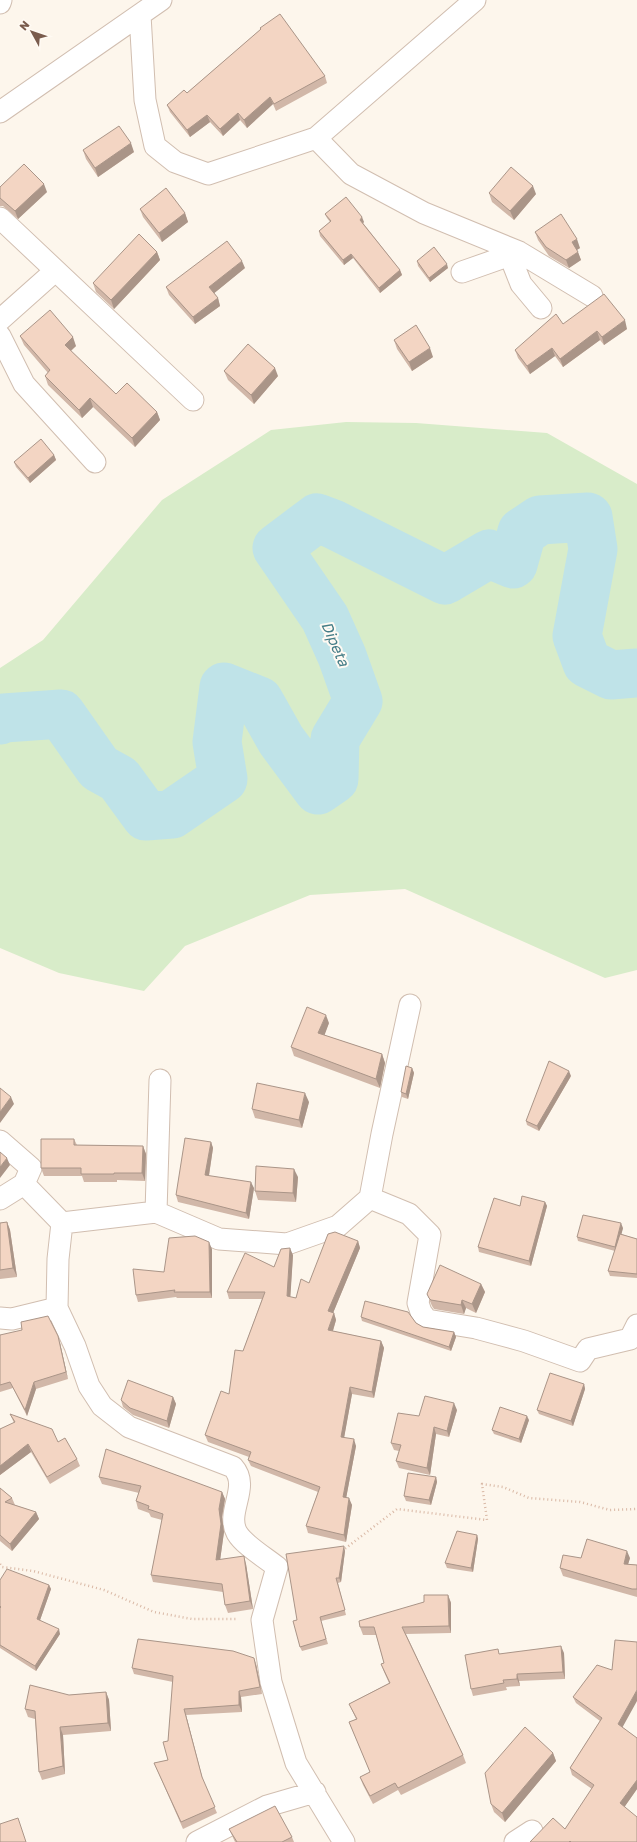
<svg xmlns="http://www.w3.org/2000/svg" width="637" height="1842" viewBox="0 0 637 1842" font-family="'Golos Text',sans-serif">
	<rect width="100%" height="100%" fill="#fdf6ec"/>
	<path fill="#d8ecc9" d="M346,422L416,423L547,433L637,484V970L605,978L405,889L310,895L185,946L144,991L59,973L0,948V668L43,640L162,500L271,430Z"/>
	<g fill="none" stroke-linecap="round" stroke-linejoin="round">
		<path stroke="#bfe3e8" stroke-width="49" d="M0,720L4,718L61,714L99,768L119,779L146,816L172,814L223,779L217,742L224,687L259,701L281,740L318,790L334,779L335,739L358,701L342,656L325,618L277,548L317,518L333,524L445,580L489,554L513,564L522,532L540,520L588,517L593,549L577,636L587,663L611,675L637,673"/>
		<defs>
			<path id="street" d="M0,3L1,0
				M140,15L145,100L155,146L175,162L208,174L316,138L475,0
				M0,112L161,0
				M316,138L351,174L424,213L519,252L592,296
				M0,218L193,400
				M510,256L521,284L541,308
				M462,272L519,252
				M0,320L55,271
				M0,336L24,384L95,462
				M410,1005L382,1134L370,1198L409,1214L430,1235L418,1303L421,1312L427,1320L476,1328L524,1341L580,1361L588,1349L630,1339L637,1325
				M160,1080L156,1212L219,1239L287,1244L338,1226L370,1198
				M0,1141L31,1168L24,1184L0,1199
				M24,1184L62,1223L58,1259L57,1308
				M62,1223L156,1212
				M0,1318L12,1319L57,1308L75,1346L89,1386L102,1406L129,1427L233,1467C251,1487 225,1512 237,1533C244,1545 266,1558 277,1567L262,1620L271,1682L296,1763L344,1842
				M197,1842L267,1806L315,1792
				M515,1842L532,1831"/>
		</defs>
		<use href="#street" stroke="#d1beb0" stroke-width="23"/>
		<path stroke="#d9b8a5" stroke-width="2.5" stroke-dasharray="1 3" stroke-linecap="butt" d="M342,1551L397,1509L487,1520L482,1484L503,1487L529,1498L580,1502L610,1510L637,1509
			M0,1564L2,1567L33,1571L104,1590L154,1612L192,1619H238"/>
		<use href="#street" stroke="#fff" stroke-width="21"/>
	</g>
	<path fill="#d1b7a8" d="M260,28L325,76L327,83L276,111L273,104L247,128L240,120L223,136L210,122L190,137L170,112L167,105L187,93L260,30Z
		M83,150L134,152L98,177L86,159Z
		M0,187L47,192L18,219L3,206H0Z
		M489,193L536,194L514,220L492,202Z
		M140,209L185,213L188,222L162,242L143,217Z
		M325,214L364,222L363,223L400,270L402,275L380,293L353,258L344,265L320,236L319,231L330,222L327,218Z
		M535,232L580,248L577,250L581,260L569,268L549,256L538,240Z
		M157,252L160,260L114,309L96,292L93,283Z
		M417,261L448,268L430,282L418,266Z
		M245,268L214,293L218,298L220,306L195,324L169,295L166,287Z
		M563,324L627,329L604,345L600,340L563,367L555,356L530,374L518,358L515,350Z
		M20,336L76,346L71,351L116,394L157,412L160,420L135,447L93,407L82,418L48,385L45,376L48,373L24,345Z
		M394,340L433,357L412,371L397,349Z
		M224,371L278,376L254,404L228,380Z
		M54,455L56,460L30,483L16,467L14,462Z
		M329,1023L324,1035L382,1054L385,1063L380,1088L294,1056L291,1047Z
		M412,1068L414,1073L408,1099L402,1097L401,1092Z
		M571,1076L539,1131L527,1125L526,1121Z
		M309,1102L302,1128L255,1118L252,1109Z
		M74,1139L77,1145L143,1146L146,1154L145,1181L117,1180V1182H84L82,1176H44L41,1168Z
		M211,1142L213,1148L209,1176L254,1188L249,1219L178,1202L176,1195Z
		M298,1177L296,1202L258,1200L255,1191Z
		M545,1202L547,1206L531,1266L479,1252L478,1247L520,1206Z
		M7,1222L10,1230L17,1277L0,1279V1223Z
		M623,1228L621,1234L637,1239V1278L610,1276L608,1271L615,1251L578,1241L577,1237Z
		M358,1241L360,1248L333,1313H334L336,1320L333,1331L381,1341L384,1348L374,1398L352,1394L344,1437L356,1446L346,1498L352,1505L346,1542L308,1533L306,1526L318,1492L251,1466L248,1460L249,1457L208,1442L205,1435L229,1394L243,1351L262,1299H229L227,1292L274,1267L293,1255L290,1297L296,1298L309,1283Z
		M212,1249V1298H177L176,1297L138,1302L136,1295L164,1272Z
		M481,1284L485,1292L476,1313L466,1308L464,1314L434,1309L432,1306L427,1294Z
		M361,1317L416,1323L423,1327L454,1332L456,1337L451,1351L362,1321Z
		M0,1335L60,1343L68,1379L36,1389L27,1416L13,1388L0,1392Z
		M584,1384L585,1389L573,1426L539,1414L537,1410Z
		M173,1397L176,1404L169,1428L133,1415L123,1407L121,1400Z
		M457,1410L449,1437L436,1434L430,1475L399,1468L396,1461L399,1451L394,1450L391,1443L419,1416Z
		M10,1414L58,1442L77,1459L80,1466L50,1484L31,1452L0,1475V1429L14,1423Z
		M529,1420L521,1443L494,1434L492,1430Z
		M99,1477L222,1492L225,1499L222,1517L224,1532L220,1560L246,1564L253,1609L228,1613L225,1605L223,1592L153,1582L151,1575L162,1520L151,1517L149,1513L138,1509L136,1501L139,1493L102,1484Z
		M436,1477L437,1482L431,1505L406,1501L404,1496Z
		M0,1488L12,1498L15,1505L36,1512L39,1519L12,1551L0,1541Z
		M477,1535L478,1539L473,1572L447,1568L445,1563Z
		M345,1551L341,1582L338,1583L346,1615L321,1621L328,1644L302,1651L300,1647L297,1620Z
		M581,1558H630L628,1564L637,1565V1597L563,1576L560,1568Z
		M0,1580L49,1585L51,1589L40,1620L60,1634L36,1671L0,1648Z
		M448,1595L451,1603V1633L406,1634L463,1755L466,1763L401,1795L398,1790L373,1804L363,1785L360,1777L370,1772L349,1722L356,1719L349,1704L389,1683L384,1672L381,1664L384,1663L376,1635H363L360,1627Z
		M564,1653L565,1679L519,1681L520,1686L506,1687L507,1690L473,1696L471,1689L500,1654Z
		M256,1664L262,1694L241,1697L242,1712L186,1715L203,1781L217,1813L183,1829L154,1763L168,1760V1741L173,1682L134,1674L132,1668Z
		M106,1692L109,1700L111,1731L63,1735L65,1774L42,1780L39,1772L35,1719L28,1717L25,1709L69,1695Z
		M573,1697L622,1727L637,1738V1789L625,1806L637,1842H530L565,1829L592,1789L572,1775L570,1768L600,1721L576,1703Z
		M553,1753L556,1761L505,1822L494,1812L491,1804Z
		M229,1829L292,1837L294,1842H235Z"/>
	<path fill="#aa9588" d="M270,97L273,104L247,128L244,120Z
		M238,113L240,120L223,136L220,129Z
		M207,115L210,122L190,137L187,130Z
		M131,143L134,152L98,177L95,168Z
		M44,184L47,192L18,219L15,211Z
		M533,186L536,194L514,220L510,211Z
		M185,213L188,222L162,242L159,233Z
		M362,217L364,222L362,224L360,220Z
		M577,239L580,248L575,251L572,242Z
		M157,252L160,260L114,309L111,300Z
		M578,252L581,260L569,268L566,260Z
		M351,254L353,258L344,265L343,260Z
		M242,261L245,268L212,295L209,287Z
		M447,264L448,268L430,282L429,278Z
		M400,270L402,275L380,293L379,288Z
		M218,298L220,306L195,324L193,317Z
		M625,320L627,329L604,345L602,337Z
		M597,331L600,340L563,367L560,359Z
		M73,337L76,346L68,353L65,345Z
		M430,348L433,357L412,371L409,362Z
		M552,348L555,356L530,374L527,366Z
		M275,368L278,376L254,404L251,395Z
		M90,398L93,407L82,418L79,410Z
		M157,412L160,420L135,447L132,438Z
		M54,455L56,460L30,483L28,478Z
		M326,1015L329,1023L322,1042L318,1033Z
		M382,1054L385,1063L380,1088L376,1079Z
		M412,1068L414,1073L408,1099L406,1094Z
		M569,1071L571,1076L539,1131L537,1126Z
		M305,1093L309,1102L302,1128L299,1120Z
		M11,1097L14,1104L0,1123V1112Z
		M211,1142L213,1148L208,1181L205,1175Z
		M143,1146L146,1154L145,1181L142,1173Z
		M7,1158L10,1165L0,1178V1167Z
		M294,1169L298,1177L296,1202L293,1193Z
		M251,1182L254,1188L249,1219L246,1213Z
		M545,1202L547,1206L531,1266L529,1261Z
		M7,1222L10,1230L17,1277L13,1268Z
		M621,1223L623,1228L617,1252L615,1247Z
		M358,1241L360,1248L331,1318L328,1311Z
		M209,1242L212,1249V1298L210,1292Z
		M290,1248L293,1255L290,1303L287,1296Z
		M481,1284L485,1292L476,1313L472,1304Z
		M462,1300L466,1308L464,1314L461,1305Z
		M334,1313L336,1320L331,1337L328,1330Z
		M454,1332L456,1337L451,1351L449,1347Z
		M58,1336L60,1343L68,1379L66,1372Z
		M381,1341L384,1348L374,1398L372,1392Z
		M34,1382L36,1389L27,1416L25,1410Z
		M584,1384L585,1389L573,1426L571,1421Z
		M350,1387L352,1394L343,1444L341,1437Z
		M173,1397L176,1404L169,1428L167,1421Z
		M454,1403L457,1410L449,1437L447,1431Z
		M527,1416L529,1420L521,1443L519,1439Z
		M434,1427L436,1434L430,1475L427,1468Z
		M354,1439L356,1446L345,1504L343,1497Z
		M28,1444L31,1452L0,1475V1466Z
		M436,1477L437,1482L431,1505L429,1500Z
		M222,1492L225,1499L222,1517L224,1532L219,1568L216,1560L219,1509Z
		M349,1498L352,1505L346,1542L344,1535Z
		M36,1512L39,1519L12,1551L10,1544Z
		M477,1535L478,1539L473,1572L471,1568Z
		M344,1546L345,1551L341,1582L339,1578Z
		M627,1551L630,1558L626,1571L624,1564Z
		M244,1556L246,1564L253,1609L250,1601Z
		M49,1585L51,1589L39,1623L37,1619Z
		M448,1595L451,1603V1633L449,1626Z
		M59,1629L60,1634L36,1671L35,1666Z
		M561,1646L564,1653L565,1679L563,1672Z
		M254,1658L256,1664L262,1694L260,1687Z
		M517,1674L519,1681L520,1686L517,1679Z
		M637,1690V1701L621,1730L618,1724Z
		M239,1691L241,1697L242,1712L239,1705Z
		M106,1692L109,1700L111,1731L108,1723Z
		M184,1709L186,1715L204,1784L202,1777Z
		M60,1727L63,1735L65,1774L63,1766Z
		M553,1753L556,1761L505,1822L502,1813Z
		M637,1780V1789L623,1809L620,1803Z"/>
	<path fill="#f3d5c3" stroke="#aa9588" d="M280,14L325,76L274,104L270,97L244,120L238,113L220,129L207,115L187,130L167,105L184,90L187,93L261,29L260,28Z
		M119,126L131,143L95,168L83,150Z
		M24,164L44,184L15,211L0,198V187Z
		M511,167L533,186L510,211L489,193Z
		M166,188L185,213L159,233L140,209Z
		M346,197L362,217L360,220L400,270L379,288L351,254L343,260L319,231L331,221L325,214Z
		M561,214L577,239L572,242L578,252L566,260L546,247L535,232Z
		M139,234L157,252L111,300L93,283Z
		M227,241L242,261L209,287L218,298L193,317L166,287Z
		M434,247L447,264L429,278L417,261Z
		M604,294L625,320L602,337L597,331L560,359L552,348L527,366L515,350L556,314L563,324Z
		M50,310L73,337L65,345L116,394L127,383L157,412L132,438L90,398L79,410L45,376L50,370L20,336Z
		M416,325L430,348L409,362L394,340Z
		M248,344L275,368L251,395L224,371Z
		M41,439L54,455L28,478L14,462Z
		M307,1007L326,1015L318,1033L382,1054L376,1079L291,1047Z
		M549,1061L569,1071L537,1126L526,1121Z
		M406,1066L412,1068L406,1094L401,1092Z
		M257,1083L305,1093L299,1120L252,1109Z
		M0,1088L11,1097L0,1112Z
		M185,1138L211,1142L205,1175L251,1182L246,1213L176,1195Z
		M41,1139H74V1145L143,1146L142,1173H114V1174H81V1168H41Z
		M0,1152L7,1158L0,1167Z
		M256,1166L294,1169L293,1193L255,1191Z
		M522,1196L545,1202L529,1261L478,1247L494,1198L520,1206Z
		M583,1215L621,1223L615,1247L577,1237Z
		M7,1222L13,1268L0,1270V1223Z
		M335,1232L358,1241L328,1311L334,1313L328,1330L381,1341L372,1392L350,1387L341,1437L354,1439L343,1497L349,1498L344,1535L306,1526L320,1487L248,1460L251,1452L205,1435L221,1391L229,1394L235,1350L243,1351L265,1292H227L245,1253L274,1267L281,1249L290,1248L287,1296L296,1298L301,1279L309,1283L328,1234Z
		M620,1234L637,1239V1274L608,1271Z
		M195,1236L209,1242L210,1292H174L175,1290L136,1295L133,1269L164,1272L169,1238Z
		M440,1265L481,1284L472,1304L462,1300L461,1305L431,1300L429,1298L427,1294Z
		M365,1301L408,1312L416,1323L423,1327L454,1332L449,1347L361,1317Z
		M48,1316L58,1336L66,1372L34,1382L25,1410L10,1382L0,1385V1335L22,1330L21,1322Z
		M550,1373L584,1384L571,1421L537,1410Z
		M128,1380L173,1397L167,1421L130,1408L121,1400Z
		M425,1396L454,1403L447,1431L434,1427L427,1468L396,1461L401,1445L391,1443L398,1413L419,1416Z
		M500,1407L527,1416L519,1439L492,1430Z
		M10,1414L52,1429L58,1442L65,1438L77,1459L47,1477L28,1444L0,1466V1429L15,1422Z
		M106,1449L222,1492L219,1509L221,1524L216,1560L244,1556L250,1601L225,1605L222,1584L151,1575L163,1514L148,1509L149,1506L136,1501L141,1486L99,1477Z
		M408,1473L436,1477L429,1500L404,1496Z
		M0,1488L12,1498L5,1502L36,1512L10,1544L0,1535Z
		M457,1531L477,1535L471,1568L445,1563Z
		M587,1539L627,1551L624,1564L637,1565V1589H632L560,1568L563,1555L581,1558Z
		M344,1546L339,1578H336L345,1610L320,1617L326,1639L300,1647L293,1621L297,1620L286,1554Z
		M7,1569L49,1585L37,1619L59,1629L35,1666L0,1645V1608L1,1607L0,1606V1580Z
		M424,1595H448L449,1626L402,1627L463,1755L398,1788L395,1783L370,1796L360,1777L370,1772L349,1722L357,1719L349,1704L390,1683L381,1664L384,1663L374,1627H360L359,1621L424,1602Z
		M138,1639L233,1651L254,1658L260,1687L239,1691V1705L184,1709L202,1777L215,1807L181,1822L154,1763L168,1760L163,1742L168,1741L173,1676L132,1668Z
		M615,1640L637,1642V1690L618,1724L637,1738V1780L620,1803L637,1817V1842H571L570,1841L569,1842H530L553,1818L565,1829L594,1785L570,1768L602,1718L573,1697L597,1665L612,1670Z
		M561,1646L563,1672L517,1674V1679L503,1680L504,1683L471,1689L465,1655L498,1649L499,1654Z
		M30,1685L69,1695L106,1692L108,1723L60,1727L63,1766L39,1772L35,1711L25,1709Z
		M525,1727L553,1753L502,1813L491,1804L485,1773Z
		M275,1806L292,1837L282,1842H237L229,1829Z
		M18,1818L26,1842H0V1824Z"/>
	<g text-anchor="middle" stroke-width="4" stroke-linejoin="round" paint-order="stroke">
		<g font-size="15" font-style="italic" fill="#437c86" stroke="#fffaf3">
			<text transform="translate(335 644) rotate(66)" y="5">Dipeta</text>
		</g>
	</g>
	<g transform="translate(32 32) rotate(310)" stroke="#fffaf3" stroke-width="3" paint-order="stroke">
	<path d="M0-3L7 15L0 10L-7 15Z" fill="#7a5c4d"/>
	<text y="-6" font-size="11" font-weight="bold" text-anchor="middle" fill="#7a5c4d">N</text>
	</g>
</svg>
